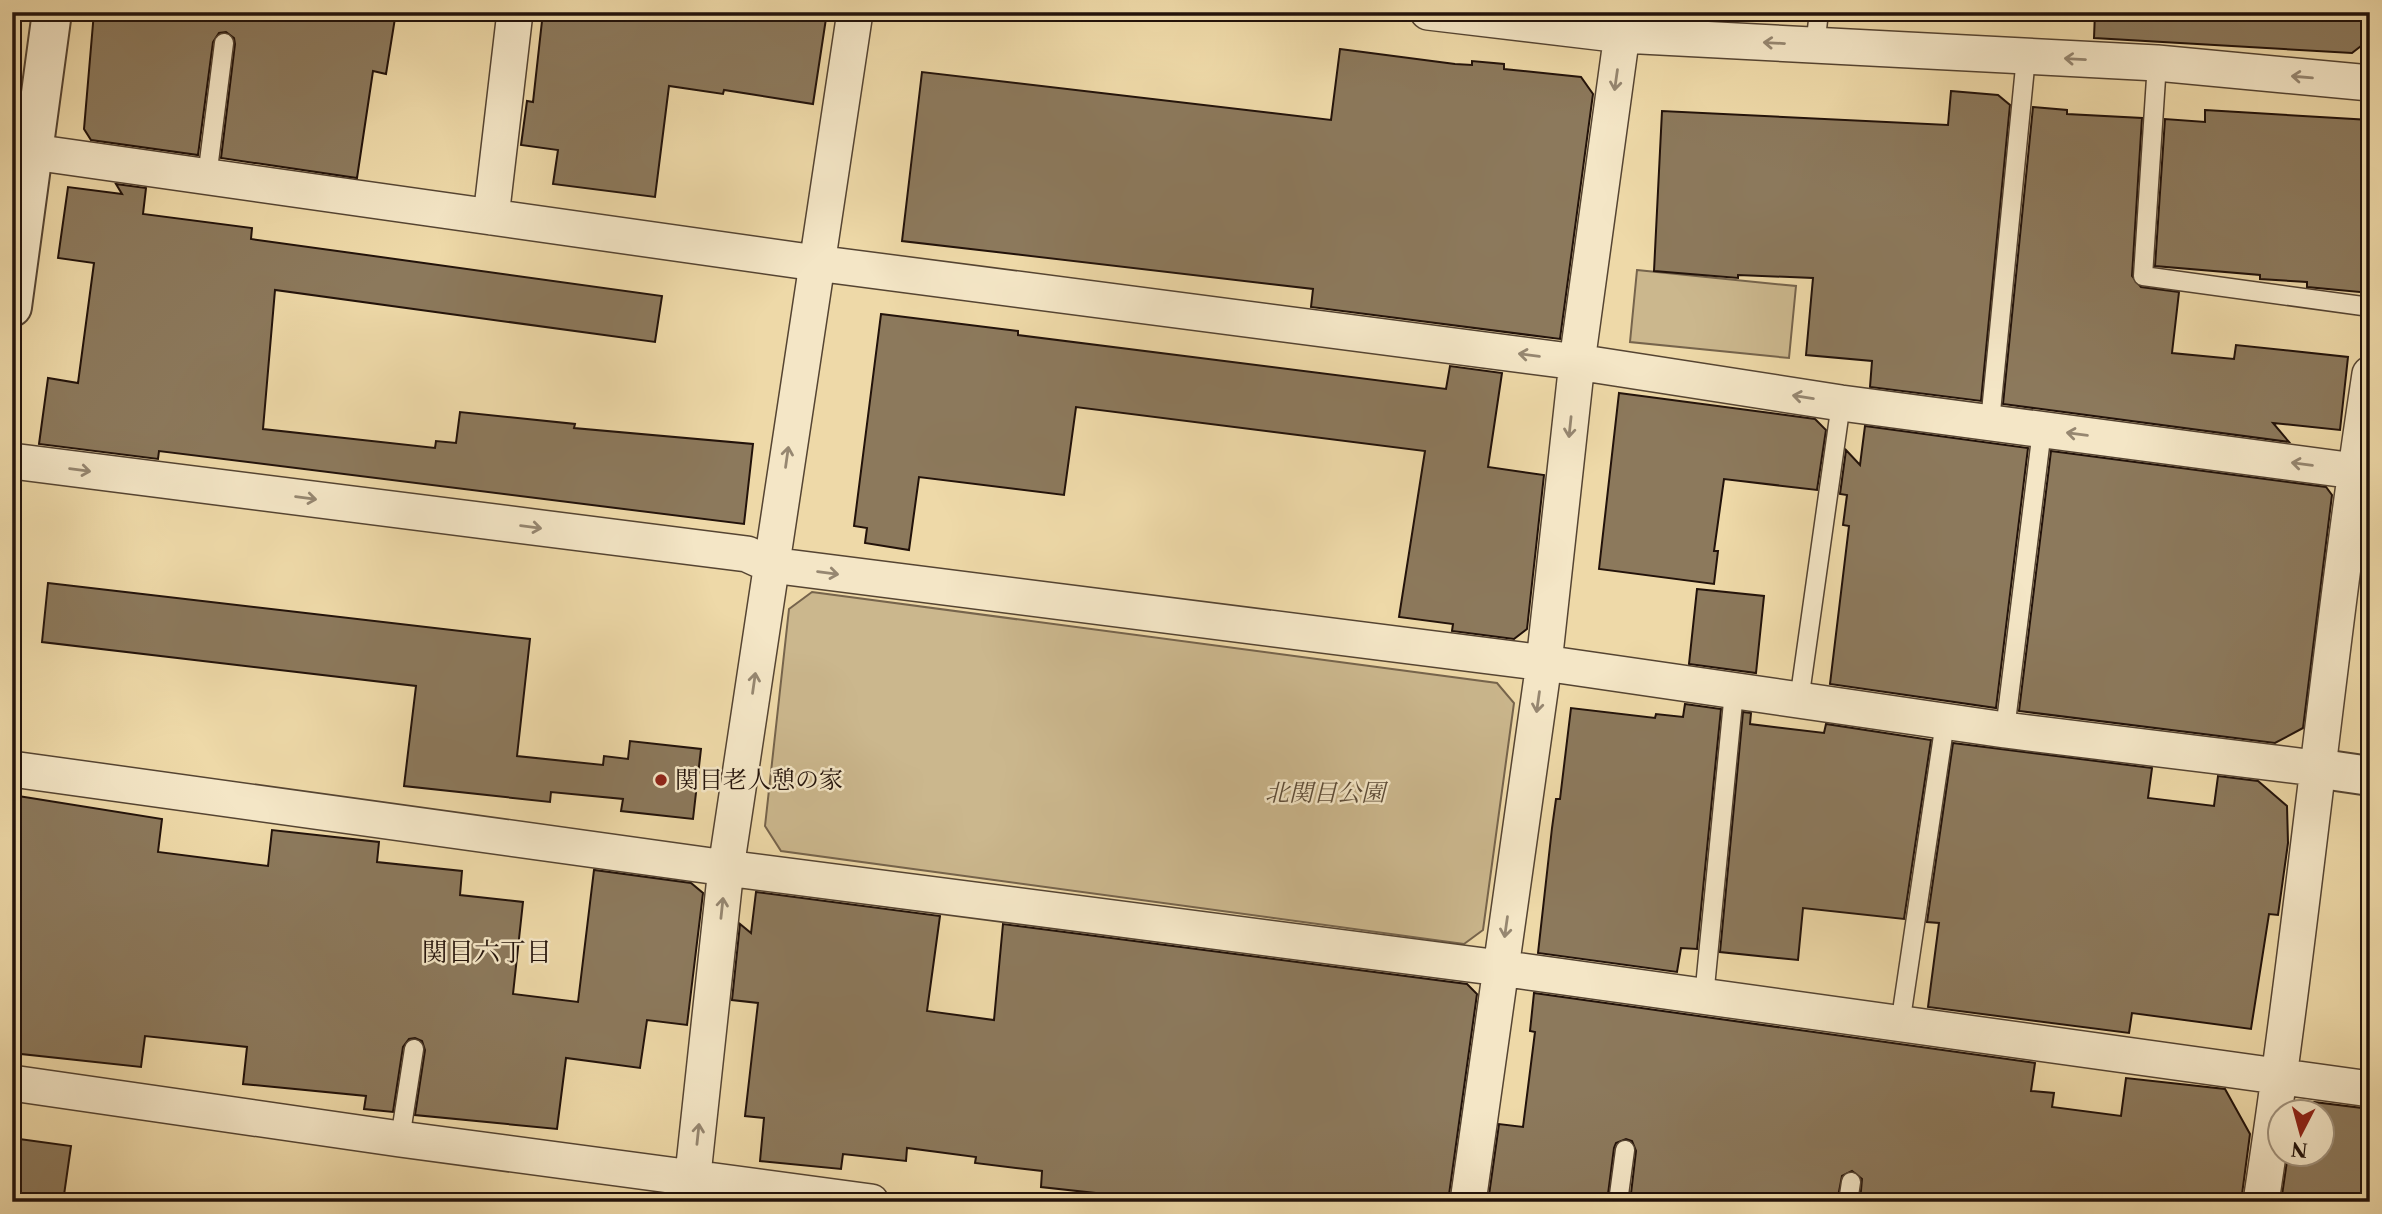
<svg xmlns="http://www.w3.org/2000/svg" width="2382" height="1214" viewBox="0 0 2382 1214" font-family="'Libre Caslon Text','Noto Serif JP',serif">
	<rect width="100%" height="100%" fill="#eed9a8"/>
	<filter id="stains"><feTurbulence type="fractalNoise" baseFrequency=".00286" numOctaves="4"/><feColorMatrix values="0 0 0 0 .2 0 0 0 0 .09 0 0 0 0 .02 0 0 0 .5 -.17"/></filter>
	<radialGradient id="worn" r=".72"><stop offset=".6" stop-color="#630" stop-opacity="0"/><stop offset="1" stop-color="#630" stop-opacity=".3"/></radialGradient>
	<path fill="#cbb78d" stroke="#76644c" stroke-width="2" d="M1637,270L1796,286L1789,358L1630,342Z
		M812,592L1497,683L1514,703L1483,930L1464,944L781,851L765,826L789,609Z"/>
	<path fill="#8c795c" stroke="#22120a" stroke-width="2" d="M94,12H396L386,74L373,71L357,178L221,158L235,44L234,38L226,32L219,33L213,42L198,155L91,140L84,129Z
		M543,12H827L813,104L724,90L723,94L669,86L655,197L553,184L558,150L521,145L527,101L533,102Z
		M2095,12H2370V39L2352,53L2094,38Z
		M1340,49L1455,64L1472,65V61L1504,64V69L1581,77L1593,94L1560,339L1311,307L1313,289L902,241L922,72L1331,120Z
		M1951,91L1998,95L2010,105L1981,401L1870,387L1872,361L1806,355L1813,278L1738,275V278L1654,271L1662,111L1948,125Z
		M2033,107L2067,110V114L2142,118L2132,276L2141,287L2179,292L2172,353L2234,359L2236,345L2348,357L2340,430L2273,423L2289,442L2003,404Z
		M2205,110L2370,120V293L2307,287V282L2260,279V275L2155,266L2165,119L2205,122Z
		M116,184L146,188L143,214L252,228L251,239L662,296L655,342L275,290L263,429L435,448L436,441L456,443L460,412L575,424L574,428L753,444L744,524L159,451L158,459L39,444L48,378L78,383L94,263L58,258L68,187L122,194Z
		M881,314L1018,331V335L1446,389L1450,366L1502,373L1488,467L1544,475L1527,629L1514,639L1452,631L1453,624L1399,617L1425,451L1076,407L1064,495L919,477L909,550L865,543L867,528L854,526Z
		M1619,393L1815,419L1826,430L1817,490L1724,479L1714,551H1718L1714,584L1599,569Z
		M1865,426L2028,448L1996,708L1830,684L1849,526L1843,525L1847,495L1840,494L1846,450L1860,465Z
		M2051,451L2326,487L2332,495L2303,728L2275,743L2019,711Z
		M48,583L530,639L517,756L603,765L604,756L628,759L630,741L701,749L693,819L621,811L623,799L551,792L550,802L404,786L416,686L42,642Z
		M1697,589L1764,596L1756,673L1689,664Z
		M1685,704L1721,709L1697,949L1681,948L1677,972L1538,953L1552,828L1556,799H1560L1571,708L1655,718L1656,714L1683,717Z
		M1743,712L1751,713L1750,724L1824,733L1826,724L1931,740L1904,919L1803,908L1798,960L1720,952Z
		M1953,743L2152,768L2148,798L2214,806L2218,776L2258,781L2287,806L2288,843L2278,915L2269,914L2251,1029L2132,1013L2129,1033L1928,1007L1939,923L1927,922Z
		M12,795L162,819L158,852L268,866L272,830L379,842L377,862L462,871L460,895L523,902L513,994L578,1002L594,870L691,883L703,893L687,1025L647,1020L640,1068L566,1058L557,1129L415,1115L425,1050L422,1041L415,1038L409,1039L403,1047L393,1112L364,1109L366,1096L243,1084L247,1047L145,1036L141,1067L12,1053Z
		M756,892L940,916L927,1011L994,1020L1003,924L1467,984L1477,994L1448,1202H1137L1095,1197V1193L1041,1187L1042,1171L975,1163L976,1157L907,1148L906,1161L843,1154L841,1169L760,1161L764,1118L745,1116L758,1003L732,1000L740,924L751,933Z
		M1534,993L2035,1063L2031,1091L2054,1093L2052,1107L2121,1116L2126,1078L2225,1089L2250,1134L2241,1202H1860L1862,1179L1852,1171L1842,1176L1837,1202H1630L1636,1151L1632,1141L1626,1139L1616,1143L1614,1148L1607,1202H1488L1499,1124L1523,1127L1535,1032L1530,1031Z
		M2314,1102L2370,1109V1202H2281L2288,1154H2322V1112H2300Z
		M12,1138L71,1146L63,1202H12Z"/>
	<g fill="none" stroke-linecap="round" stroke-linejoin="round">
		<defs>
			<path id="service" d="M1815,46L1819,12
				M2157,63L2143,276L2370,307
				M207,177L224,43
				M1990,422L2026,57
				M1799,701L1841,403
				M2005,730L2042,430
				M1704,997L1734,692
				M1900,1025L1945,722
				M400,1139L414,1049
				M1618,1202L1625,1150
				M1848,1202L1851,1182"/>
			<path id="minor" d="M1428,12L1622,35L2157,63L2370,83
				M33,152L816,263L1577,362L1841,403L2370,473
				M491,217L515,12
				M12,461L747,554L771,565L1544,663L2005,730L2315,768
				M12,769L726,868L1500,968L2370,1089
				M12,1083L400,1139L871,1202
				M690,1202L726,868L855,12
				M1468,1202L1544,663L1577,362L1625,12
				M2261,1202C2303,927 2328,649 2370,374"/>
			<path id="tertiary" d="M12,307L52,12
				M2315,768L2370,776"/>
		</defs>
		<use href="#service" stroke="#554432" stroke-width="21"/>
		<use href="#minor" stroke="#554432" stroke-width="38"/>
		<use href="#tertiary" stroke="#554432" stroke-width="42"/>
		<use href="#service" stroke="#f4e6c6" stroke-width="18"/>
		<use href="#minor" stroke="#f4e6c6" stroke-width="35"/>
		<use href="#tertiary" stroke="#f4e6c6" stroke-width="38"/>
	</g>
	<defs><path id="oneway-shaft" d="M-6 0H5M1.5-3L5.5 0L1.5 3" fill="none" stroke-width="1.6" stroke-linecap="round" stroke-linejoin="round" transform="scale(1.75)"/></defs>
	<g stroke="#968771">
		<use href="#oneway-shaft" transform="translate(1774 43) rotate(-177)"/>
		<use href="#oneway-shaft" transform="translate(2075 59) rotate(-177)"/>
		<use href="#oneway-shaft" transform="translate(2302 77) rotate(-175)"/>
		<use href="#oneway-shaft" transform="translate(1616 80) rotate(98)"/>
		<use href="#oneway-shaft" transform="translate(1529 355) rotate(-173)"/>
		<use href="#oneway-shaft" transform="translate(1803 397) rotate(-171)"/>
		<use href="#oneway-shaft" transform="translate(1570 427) rotate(96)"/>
		<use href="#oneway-shaft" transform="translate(2077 434) rotate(-173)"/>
		<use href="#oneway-shaft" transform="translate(787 457) rotate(-82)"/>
		<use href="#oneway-shaft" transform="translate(2302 464) rotate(-173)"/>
		<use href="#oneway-shaft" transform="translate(80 470) rotate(7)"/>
		<use href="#oneway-shaft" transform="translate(306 498) rotate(7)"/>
		<use href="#oneway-shaft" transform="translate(531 527) rotate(7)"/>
		<use href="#oneway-shaft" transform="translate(828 573) rotate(7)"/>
		<use href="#oneway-shaft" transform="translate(754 683) rotate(-82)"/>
		<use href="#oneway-shaft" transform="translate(1538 702) rotate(98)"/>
		<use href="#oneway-shaft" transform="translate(722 908) rotate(-84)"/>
		<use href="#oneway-shaft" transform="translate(1506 927) rotate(98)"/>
		<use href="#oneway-shaft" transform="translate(698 1134) rotate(-84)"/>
	</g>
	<circle fill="#8f2418" stroke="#f4e6c6" stroke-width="2.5" cx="661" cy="780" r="7"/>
	<g text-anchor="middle" stroke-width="5" stroke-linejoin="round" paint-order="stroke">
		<g font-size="24" fill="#22120a" stroke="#f4e6c6" text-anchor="start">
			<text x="675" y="788">関目老人憩の家</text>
		</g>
		<g font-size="24" font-style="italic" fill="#5d4c38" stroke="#f4e6c6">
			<text x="1325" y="801">北関目公園</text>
		</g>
		<g font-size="26" fill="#22120a" stroke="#f4e6c6">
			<text x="487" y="961">関目六丁目</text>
		</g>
	</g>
	<rect width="2382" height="1214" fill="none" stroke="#eed9a8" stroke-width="42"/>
	<rect x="14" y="14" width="2354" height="1186" fill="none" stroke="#22120a" stroke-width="3.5"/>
	<rect x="21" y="21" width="2340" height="1172" fill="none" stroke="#22120a" stroke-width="2"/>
	<g transform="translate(2301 1133) rotate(186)"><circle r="33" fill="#f4e6c6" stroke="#a0917b" stroke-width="2"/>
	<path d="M0-5L12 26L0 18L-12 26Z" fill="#8f2418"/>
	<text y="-10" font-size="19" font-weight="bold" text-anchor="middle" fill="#22120a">N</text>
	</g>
	<rect width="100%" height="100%" filter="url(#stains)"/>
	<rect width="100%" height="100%" fill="url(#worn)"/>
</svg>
